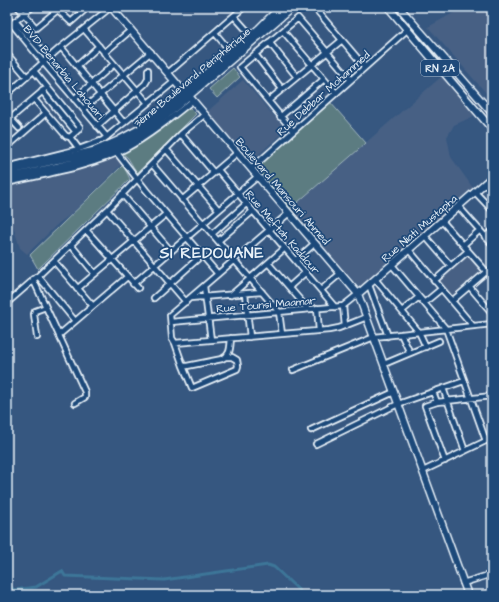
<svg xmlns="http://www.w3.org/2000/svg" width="499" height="602" viewBox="0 0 499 602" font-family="'Architects Daughter',sans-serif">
	<rect width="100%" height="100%" fill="#365780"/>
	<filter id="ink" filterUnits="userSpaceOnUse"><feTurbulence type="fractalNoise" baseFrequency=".025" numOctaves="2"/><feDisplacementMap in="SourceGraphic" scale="8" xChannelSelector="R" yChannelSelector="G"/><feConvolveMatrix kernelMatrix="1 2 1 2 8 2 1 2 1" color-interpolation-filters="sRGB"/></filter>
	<g filter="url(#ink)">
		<path fill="#466084" d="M464,7H492V90L486,93L428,27Z
			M442,76L476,113L472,117L454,125L447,137L451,157L473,188L360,288L290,209Z
			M243,80L286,130L250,162L208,111Z
			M116,157L123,163L70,215L59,223L27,254L20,248L7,207V185L77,170Z
			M468,254L484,272L452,299L436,281Z"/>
		<path fill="#5b7c81" stroke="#a2b6bc" d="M233,68L240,77L217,98L209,89Z
			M330,102L366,143L290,209L255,168Z
			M188,106L196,114L137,173L128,158L122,153Z
			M123,165L130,179L38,269L30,255Z"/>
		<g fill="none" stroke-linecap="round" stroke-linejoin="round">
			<path stroke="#3d7698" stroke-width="3" d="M7,583L14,590L36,587L62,571L65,576L164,580L268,565L274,567L304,595"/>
			<defs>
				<path id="minor" d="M18,7L24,14L32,7
					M314,7L365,67
					M58,10L71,22L88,7
					M234,16L251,35
					M7,18L43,62L107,137
					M15,21L48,58
					M12,24L24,14L36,28L61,7
					M84,29L148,103
					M283,31L336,93
					M215,33L231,52
					M269,42L297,77
					M61,47L124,123
					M104,53L131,30
					M7,54L27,77
					M255,54L282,89
					M77,66L99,46
					M34,71L80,127L78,130L70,137L79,149
					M168,73L244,7
					M42,91L76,132
					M7,94L61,47L111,7
					M34,99L66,136L70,137
					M74,99L114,64
					M268,101L342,40
					M83,109L151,52
					M7,115L19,128
					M280,117L324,79
					M11,118L44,90
					M97,126L145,84L148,79V70
					M293,131L240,67L298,18L351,80
					M181,134L214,173
					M7,147L46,113
					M166,149L218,209
					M117,153L146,190L218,274
					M152,164L279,312L282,334
					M7,167L79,149L103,140L175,81
					M251,169L408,29
					M218,170L335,307
					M7,183C45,174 91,167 125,149C149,136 171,118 192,101
					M475,192L492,210
					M122,194L171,251
					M182,200L237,153
					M459,207L492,244
					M107,210L186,302
					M289,213L170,315L172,338L175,343L329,330L339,328L367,317
					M442,221L492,278
					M86,230L138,288
					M212,234L247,203
					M425,236L451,266
					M485,237L492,231
					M218,241L253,211
					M71,245L95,274
					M463,245L480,230
					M409,250L473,326
					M296,260L315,243
					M54,261L93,306
					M268,263L308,309
					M392,265L446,329L486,441
					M38,276L75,321
					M33,279L85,392V397L75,403
					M375,279L419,332L426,347
					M434,281L468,251
					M133,284L257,177
					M369,285L388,336
					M204,286L211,340
					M469,286L492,313
					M289,287L306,272
					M77,289L166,214
					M321,290L341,273
					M245,294L250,337
					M231,295L285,248
					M154,298L202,255
					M190,298L262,292
					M452,301L486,272
					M7,303L38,276L107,210L181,134L204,115
					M424,303L441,289
					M343,306L345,326
					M317,308L319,331
					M402,311L419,297
					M171,322L343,306L358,294
					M401,334L410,353
					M59,335L127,277
					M37,337L34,314L35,311L46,307
					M175,343L183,366H187L222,359C231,355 230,347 231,338
					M384,364L439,341
					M183,366L192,388L237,369L238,366L237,360L232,357H226
					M293,370L374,337L492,324
					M443,388L465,451
					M433,392L437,402
					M311,430L394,392
					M316,444L398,404L464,381
					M445,461L425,406L437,402L492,396
					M423,471L492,438
					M463,583L492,574"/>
				<path id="major" d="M111,7L184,92
					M388,7L492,129
					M399,7L492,113
					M189,96L358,294L468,595
					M358,294L492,177"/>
				<path id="highway" d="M7,171L95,151L118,141L140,129L259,29L281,7
					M7,178C42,170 79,164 112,151C127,145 139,136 152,127L292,7"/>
			</defs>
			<use href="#minor" stroke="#e8f1f8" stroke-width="8"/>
			<use href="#major" stroke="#e8f1f8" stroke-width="9"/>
			<use href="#highway" stroke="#e8f1f8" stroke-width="10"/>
			<use href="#minor" stroke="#1f4a7a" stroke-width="4.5"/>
			<use href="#major" stroke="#1f4a7a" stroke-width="6"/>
			<use href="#highway" stroke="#1f4a7a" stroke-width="7"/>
			<path stroke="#e8f1f8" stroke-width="1" d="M394,7L492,123"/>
		</g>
	</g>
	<g text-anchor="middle" stroke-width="3.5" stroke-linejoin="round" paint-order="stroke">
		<rect fill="#1f4a7a" stroke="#acbfd2" stroke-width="1" x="421" y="60" width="38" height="16" rx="3"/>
		<g font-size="10" font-weight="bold" fill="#e8f1f8">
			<text x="440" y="72">RN 2A</text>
		</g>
		<g font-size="11" fill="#e8f1f8" stroke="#1f4a7a">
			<text transform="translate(64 72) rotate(50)" y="4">BVD Benarbia Lahouari</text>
			<text transform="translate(192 77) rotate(-40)" y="4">3ème Boulevard Périphérique</text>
			<text transform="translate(323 93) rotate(-42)" y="4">Rue Debbar Mohammed</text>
			<text transform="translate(283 191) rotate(49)" y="4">Boulevard Mansouri Ahmed</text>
			<text transform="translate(419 228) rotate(-41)" y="4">Rue Niati Mustapha</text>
			<text transform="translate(283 232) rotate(49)" y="4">Rue Meftah Kaddour</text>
			<text transform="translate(266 304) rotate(-5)" y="4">Rue Tounsi Maamar</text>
		</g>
		<g font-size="15" font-weight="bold" letter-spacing="1" fill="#e8f1f8" stroke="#1f4a7a">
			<text x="212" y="258">SI REDOUANE</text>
		</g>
	</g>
	<rect width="499" height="602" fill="none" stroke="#1f4a7a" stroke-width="24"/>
	<rect x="12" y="12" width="475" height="578" fill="none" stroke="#e8f1f8" stroke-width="1.5" filter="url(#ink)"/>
</svg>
